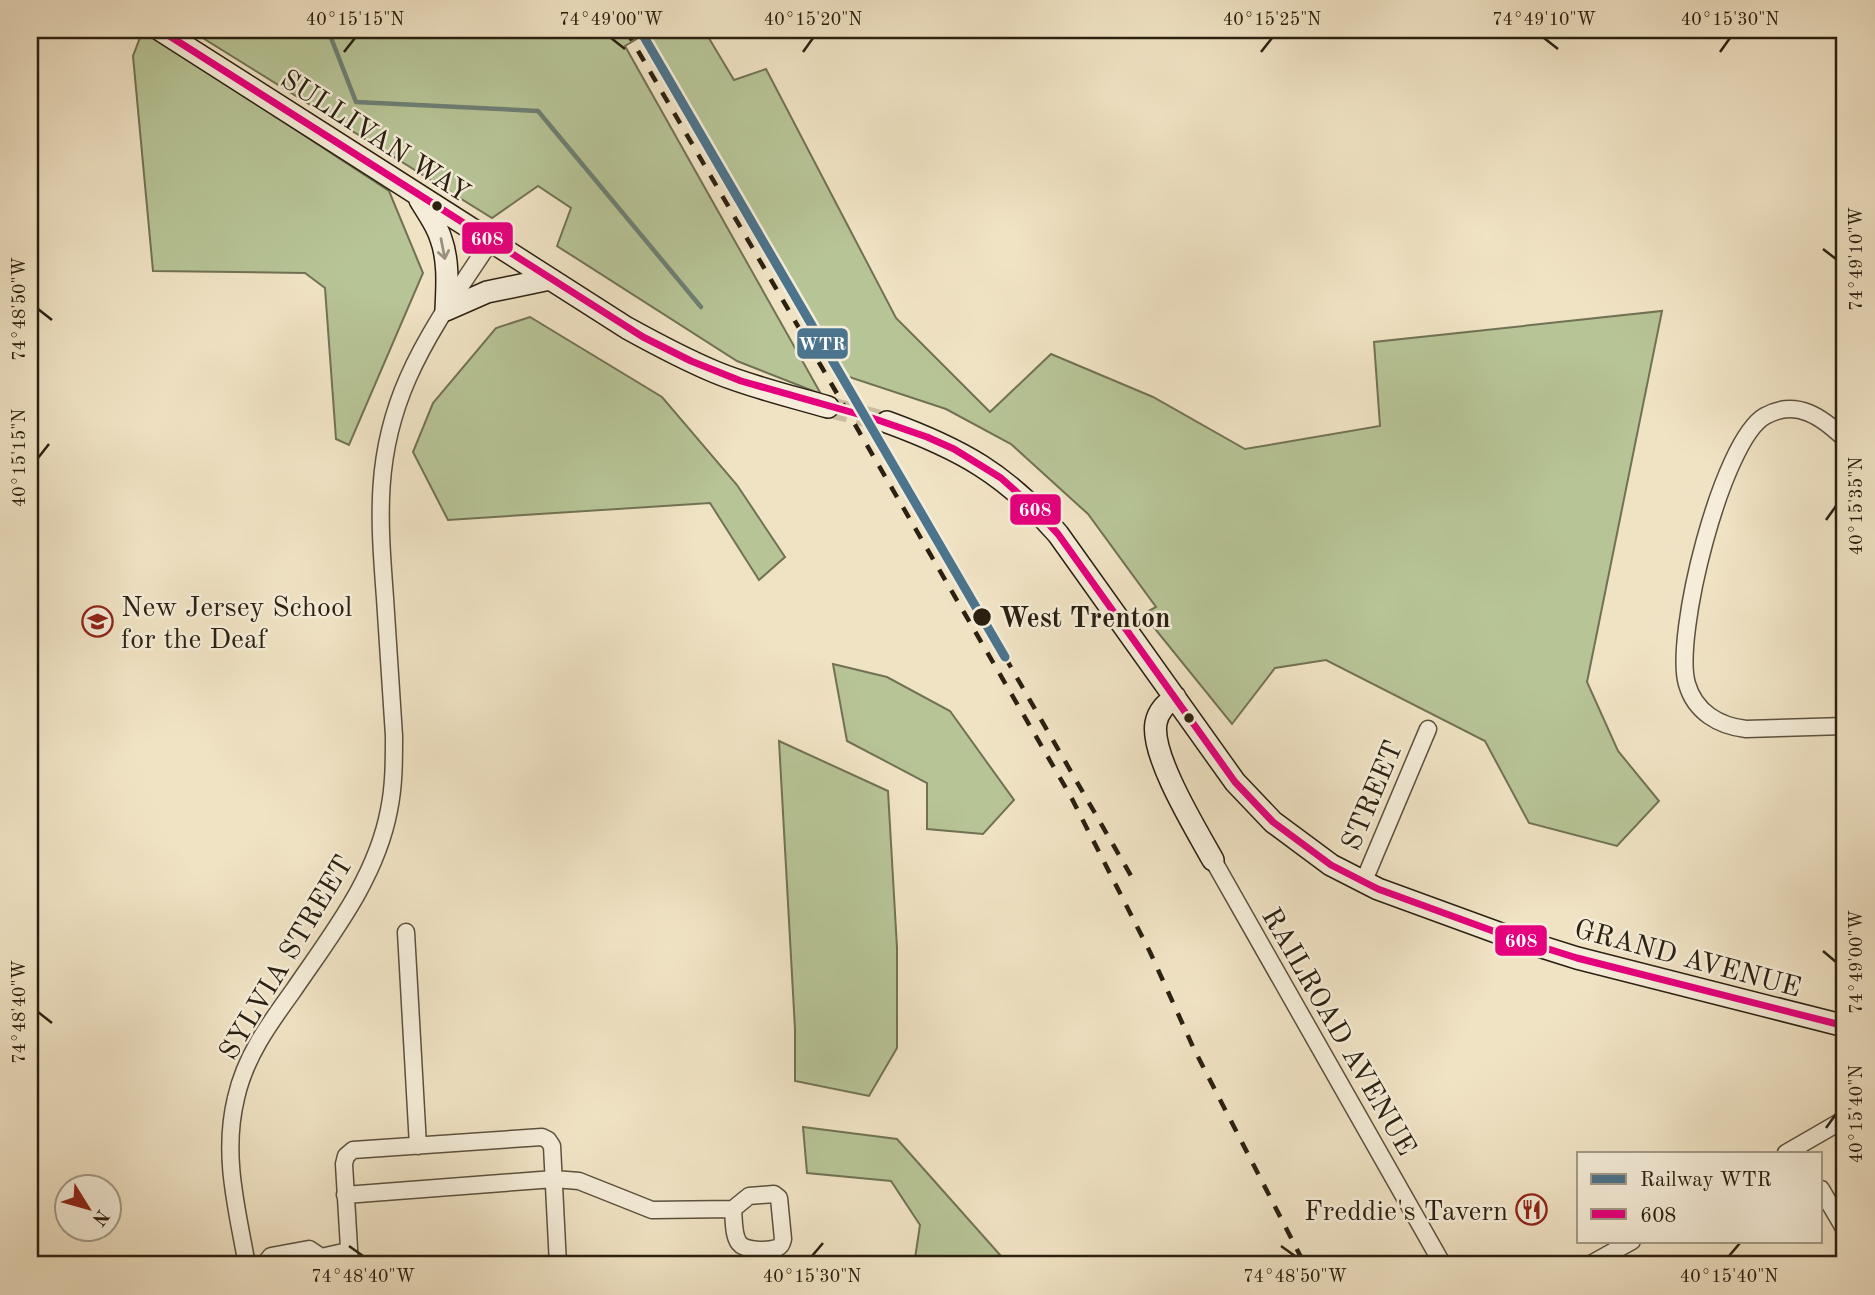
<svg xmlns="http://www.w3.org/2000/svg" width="1875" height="1295" viewBox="0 0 1875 1295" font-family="'Old Standard TT',serif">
	<rect width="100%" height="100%" fill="#f0e3c4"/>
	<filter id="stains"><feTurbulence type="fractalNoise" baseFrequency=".00286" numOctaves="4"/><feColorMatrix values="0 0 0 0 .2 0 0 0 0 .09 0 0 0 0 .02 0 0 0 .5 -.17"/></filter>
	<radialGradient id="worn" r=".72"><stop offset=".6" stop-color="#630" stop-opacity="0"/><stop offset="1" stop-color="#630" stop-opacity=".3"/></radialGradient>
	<path fill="#b7c496" stroke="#717254" stroke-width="2" d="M143,30L389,191L423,273L349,445L336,439L325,288L305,273L153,271L133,56Z
		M190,30H704L734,80L766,69L896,318L990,412L1051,354L1153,397L1245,449L1380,426L1374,342L1662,311L1587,682L1618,751L1659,801L1617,846L1529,823L1485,741L1326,660L1275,668L1232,724L1143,614L1156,607L1088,514L1011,444L946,409L837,373L640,37L625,46L821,394L737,361L557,246L571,208L538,186L492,218Z
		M530,317L662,397L737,485L785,557L759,580L710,503L448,520L413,452L433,403L496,328Z
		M833,664L887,677L950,711L1014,800L983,834L927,829V783L847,741Z
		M779,741L888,791L897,948V1048L869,1096L795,1081V1029Z
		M803,1127L897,1139L1009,1265H914L920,1225L891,1181L807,1173Z"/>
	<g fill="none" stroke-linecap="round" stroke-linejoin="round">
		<path stroke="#6e7f74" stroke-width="4.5" d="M328,30L356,102L538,111L701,307"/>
		<path stroke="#c9bca0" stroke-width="21" stroke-dasharray="21 10" stroke-linecap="butt" d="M828,407L887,422"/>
		<defs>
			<path id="minor" d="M1845,439C1823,418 1797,398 1765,416C1722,440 1673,637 1687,684C1695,712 1719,726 1746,729L1845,726
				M1213,860L1443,1265
				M1363,883L1428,729
				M406,932L418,1146
				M1786,1153L1845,1119
				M1821,1189L1845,1230
				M345,1195L554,1179L579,1181L652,1210L733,1209L749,1196L774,1194L779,1198L783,1239C782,1243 782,1246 777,1248C767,1251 745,1251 739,1243C733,1235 734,1219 733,1209
				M247,1265C237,1209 222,1155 236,1098C245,1057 269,1024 293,991C331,935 376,879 389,810C394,786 394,761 394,736C391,690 388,644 385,598C379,518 374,455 408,378C429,330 461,286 490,242
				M264,1265L271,1256L309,1249L321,1257
				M312,1265L321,1257L348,1251
				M350,1265L344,1164L346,1156L353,1150L542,1137L548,1140L552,1146L558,1265
				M1589,1265L1632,1241"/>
			<path id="secondary" d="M160,30L627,328C656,344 684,359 715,372C751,387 790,396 828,407
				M420,200C427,212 437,225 441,239C449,261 447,287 446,310L487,292L550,279
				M887,422C961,449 1006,474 1058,534L1235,782L1273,822L1331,865L1378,889L1504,935L1577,958L1845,1026
				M1175,697C1166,704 1158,711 1156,723C1150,755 1197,831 1213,860"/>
		</defs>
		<use href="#minor" stroke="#5c513e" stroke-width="19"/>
		<use href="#secondary" stroke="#2b2011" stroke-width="24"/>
		<use href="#minor" stroke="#f5edd9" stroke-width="16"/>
		<use href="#secondary" stroke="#f5edd9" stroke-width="21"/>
		<path stroke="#2b2011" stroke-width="4.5" stroke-dasharray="12 12" stroke-linecap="butt" d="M626,30L1070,795L1150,952L1194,1049L1305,1265
			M1005,657L1134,881"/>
		<defs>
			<path id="bus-1" d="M160,30L643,337L691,361L741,381L872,418L927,437L954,449L1001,478L1031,505L1058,534L1235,782L1273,822L1331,865L1378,889L1504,935L1577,958L1845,1026"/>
		</defs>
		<use href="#bus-1" stroke="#f5edd9" stroke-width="12"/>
		<use href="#bus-1" stroke="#e5007d" stroke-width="7"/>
		<defs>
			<path id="rail-1" d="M640,30L1005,657"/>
		</defs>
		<use href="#rail-1" stroke="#f5edd9" stroke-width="14"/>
		<use href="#rail-1" stroke="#4c748c" stroke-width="9"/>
	</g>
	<defs><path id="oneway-shaft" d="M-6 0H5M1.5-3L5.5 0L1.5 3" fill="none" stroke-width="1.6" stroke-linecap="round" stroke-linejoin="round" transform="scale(1.75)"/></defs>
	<use stroke="#9a917f" href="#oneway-shaft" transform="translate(443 249) rotate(79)"/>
	<path fill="none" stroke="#2b2011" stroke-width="2.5" d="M611,38L625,49M1544,38L1558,49M344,52L355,38M803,52L813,38M1261,52L1272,38M1720,52L1730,38M1823,249L1836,259M38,309L52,320M38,458L49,444M1826,520L1836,506M1823,951L1836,962M38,1012L52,1023M1826,1128L1836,1114M349,1246L363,1256M1281,1246L1295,1256M812,1256L823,1243M1729,1256L1740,1243"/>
	<defs>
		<symbol id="school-ring" viewBox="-11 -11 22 22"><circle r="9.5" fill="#f5edd9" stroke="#8f2418" stroke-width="1.5"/><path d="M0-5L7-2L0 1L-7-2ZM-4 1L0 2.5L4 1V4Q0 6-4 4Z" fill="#8f2418"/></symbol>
		<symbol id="restaurant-ring" viewBox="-11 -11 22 22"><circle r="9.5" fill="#f5edd9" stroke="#8f2418" stroke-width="1.5"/><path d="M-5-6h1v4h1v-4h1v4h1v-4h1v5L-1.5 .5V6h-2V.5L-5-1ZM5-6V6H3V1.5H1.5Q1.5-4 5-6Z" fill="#8f2418"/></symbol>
	</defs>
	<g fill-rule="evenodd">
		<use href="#school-ring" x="80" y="604" width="35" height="35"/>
		<use href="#restaurant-ring" x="1514" y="1192" width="35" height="35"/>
	</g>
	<g fill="#2b2011" stroke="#f5edd9" stroke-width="2.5">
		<circle cx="437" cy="206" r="6"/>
		<circle cx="982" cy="617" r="10"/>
		<circle cx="1189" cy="718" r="6"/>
	</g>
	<g text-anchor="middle" stroke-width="5" stroke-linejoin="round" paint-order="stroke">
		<g font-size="28" fill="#2b2011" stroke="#f5edd9">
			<text transform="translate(376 135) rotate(33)" y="10">SULLIVAN WAY</text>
			<text transform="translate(1371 795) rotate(-67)" y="10">STREET</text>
			<text transform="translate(285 957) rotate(-59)" y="10">SYLVIA STREET</text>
			<text transform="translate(1688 957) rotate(15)" y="10">GRAND AVENUE</text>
			<text transform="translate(1340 1031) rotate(60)" y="10">RAILROAD AVENUE</text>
		</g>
		<g font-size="28" fill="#2b2011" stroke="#f5edd9" text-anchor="start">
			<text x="121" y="616">New Jersey School<tspan x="121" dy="32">for the Deaf</tspan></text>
			<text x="1508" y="1220" text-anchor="end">Freddie's Tavern</text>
		</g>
		<g font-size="28" font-weight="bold" fill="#2b2011" stroke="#f5edd9" text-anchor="start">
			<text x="999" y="627">West Trenton</text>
		</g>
	</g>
	<g stroke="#f5edd9" stroke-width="2.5">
		<rect x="461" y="221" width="53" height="34" rx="7" fill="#e5007d"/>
		<rect x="796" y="327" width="53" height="33" rx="7" fill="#4c748c"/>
		<rect x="1009" y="493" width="53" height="33" rx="7" fill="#e5007d"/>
		<rect x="1494" y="924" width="54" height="33" rx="7" fill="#e5007d"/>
	</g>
	<g font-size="19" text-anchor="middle" font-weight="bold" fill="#fff">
		<text x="487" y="245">608</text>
		<text x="822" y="350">WTR</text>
		<text x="1035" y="516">608</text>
		<text x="1521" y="947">608</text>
	</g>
	<rect width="1875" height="1295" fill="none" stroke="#f0e3c4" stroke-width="77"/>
	<rect x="1577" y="1152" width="245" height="91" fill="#f5edd9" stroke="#a49b89" stroke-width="2"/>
	<rect x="1591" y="1174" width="35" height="10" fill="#4c748c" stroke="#a49b89" stroke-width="2"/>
	<text x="1640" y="1186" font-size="21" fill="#2b2011">Railway WTR</text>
	<rect x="1591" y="1209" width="35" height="10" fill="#e5007d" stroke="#a49b89" stroke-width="2"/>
	<text x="1640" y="1222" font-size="21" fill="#2b2011">608</text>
	<g transform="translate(88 1208) rotate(127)"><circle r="33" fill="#f5edd9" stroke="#a49b89" stroke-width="2"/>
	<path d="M0-5L12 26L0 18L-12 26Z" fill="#8f2418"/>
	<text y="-10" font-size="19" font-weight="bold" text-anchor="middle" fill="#2b2011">N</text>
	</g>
	<rect x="38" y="38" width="1798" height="1218" fill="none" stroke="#2b2011" stroke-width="2.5"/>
	<g font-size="18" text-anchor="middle" fill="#2b2011">
		<text x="355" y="25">40°15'15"N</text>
		<text x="611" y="25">74°49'00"W</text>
		<text x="813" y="25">40°15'20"N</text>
		<text x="1272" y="25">40°15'25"N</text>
		<text x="1544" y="25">74°49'10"W</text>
		<text x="1730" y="25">40°15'30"N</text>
		<text transform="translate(1856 259) rotate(-90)" y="6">74°49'10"W</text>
		<text transform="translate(19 309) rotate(-90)" y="6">74°48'50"W</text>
		<text transform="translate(19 458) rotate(-90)" y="6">40°15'15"N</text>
		<text transform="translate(1856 506) rotate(-90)" y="6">40°15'35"N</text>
		<text transform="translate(1856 962) rotate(-90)" y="6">74°49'00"W</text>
		<text transform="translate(19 1012) rotate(-90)" y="6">74°48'40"W</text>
		<text transform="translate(1856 1114) rotate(-90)" y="6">40°15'40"N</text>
		<text x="363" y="1282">74°48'40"W</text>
		<text x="812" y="1282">40°15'30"N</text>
		<text x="1295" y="1282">74°48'50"W</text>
		<text x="1729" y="1282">40°15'40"N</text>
	</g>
	<rect width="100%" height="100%" filter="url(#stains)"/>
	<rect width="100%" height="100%" fill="url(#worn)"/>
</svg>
